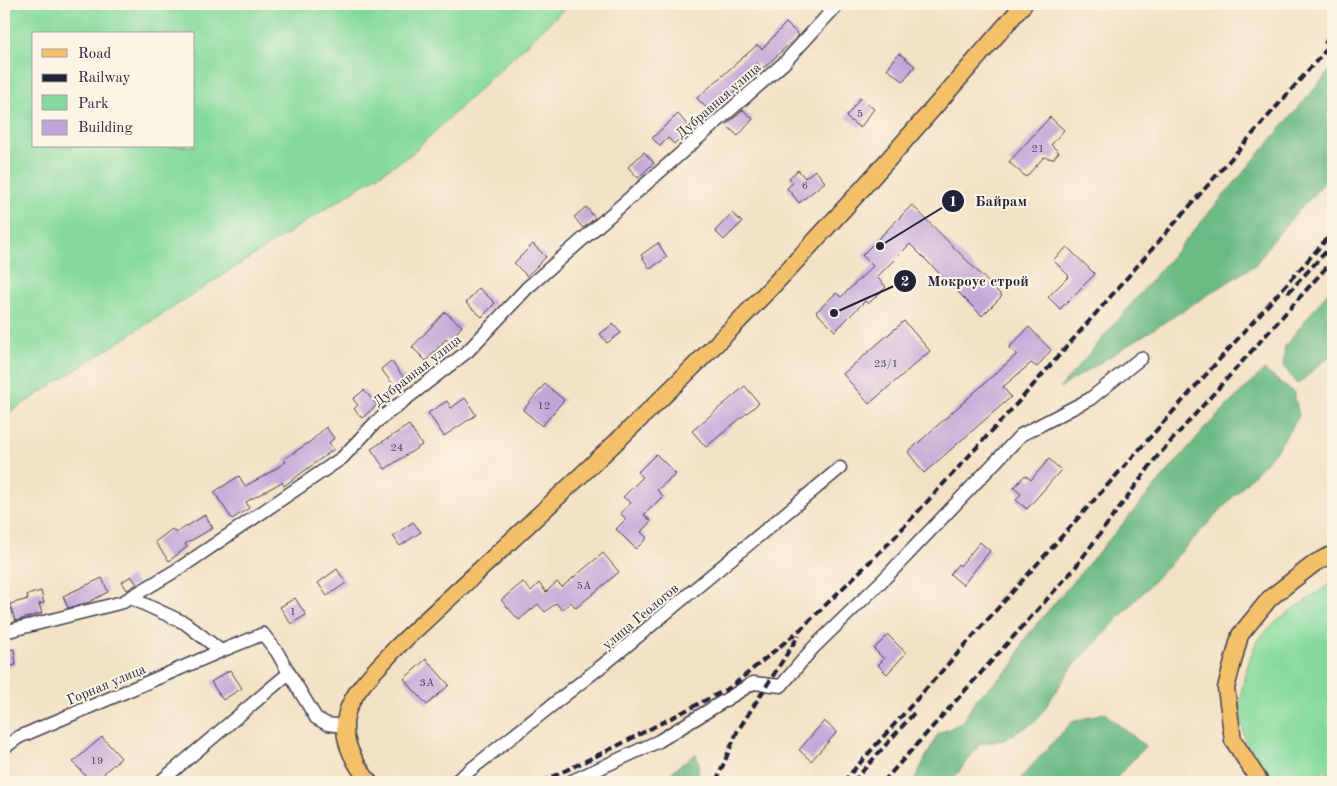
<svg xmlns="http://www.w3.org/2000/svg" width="1337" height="786" viewBox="0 0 1337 786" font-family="'Old Standard TT',serif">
	<rect width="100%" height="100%" fill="#fcf5e5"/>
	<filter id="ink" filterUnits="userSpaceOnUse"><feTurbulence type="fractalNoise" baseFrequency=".02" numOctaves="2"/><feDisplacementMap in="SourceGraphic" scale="10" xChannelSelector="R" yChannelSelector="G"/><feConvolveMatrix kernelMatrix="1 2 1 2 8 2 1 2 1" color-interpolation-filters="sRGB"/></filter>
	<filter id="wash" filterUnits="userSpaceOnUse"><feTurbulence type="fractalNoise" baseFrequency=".0096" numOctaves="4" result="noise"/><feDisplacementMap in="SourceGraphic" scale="20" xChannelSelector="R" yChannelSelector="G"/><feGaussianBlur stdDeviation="1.12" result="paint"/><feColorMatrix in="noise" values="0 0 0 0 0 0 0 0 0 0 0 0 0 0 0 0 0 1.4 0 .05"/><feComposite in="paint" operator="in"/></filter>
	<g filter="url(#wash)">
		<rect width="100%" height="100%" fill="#f3e1c4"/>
		<path fill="#84da9d" stroke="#537e6c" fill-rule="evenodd" d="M4,4H569L411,154L4,416ZM34,34H194V146H34Z
			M1333,582V782L1325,770L1313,782H1273L1265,776L1245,741L1239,706L1245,674L1256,642L1276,621Z"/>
		<path fill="#6bba84" stroke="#466e60" d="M1333,67V173L1275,237L1255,265L1060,388Z
			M1333,286V353L1298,384L1283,366L1285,346Z
			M1264,370L1294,393L1299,416L1275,452L1071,669L1036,721L1004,740L980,744L951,782H913L938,734L963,722L976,699L1014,665L1024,640L1041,619L1207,426Z
			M1104,713L1145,746L1113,782H1017L1072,722Z
			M696,754L699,763L697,782H664L674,770Z"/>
		<g id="blocks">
			<path fill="#c2a5d8" d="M786,23L799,35L766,66L762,68L757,63L741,77L746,82L711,113L697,98L757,45L762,49Z
				M899,53L915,66L903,81L887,69Z
				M860,98L874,109L860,128L846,117Z
				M743,110L753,119L738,136L726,125Z
				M678,114L690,128L674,144L668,138L660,146L652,138Z
				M1050,117L1064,130L1051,145L1059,152L1053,159L1044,157L1026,177L1009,162Z
				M644,152L654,163L638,178L628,167Z
				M798,170L805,178L815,170L825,182L799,203L787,188L793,183L789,178Z
				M912,205L1002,296L982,316L910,244L877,277L886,287L868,304L865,301L835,331L816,312L836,293L841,297L873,266L862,255Z
				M586,207L595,218L583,228L574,217Z
				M732,213L742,222L724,240L715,231Z
				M658,243L667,257L650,269L641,255Z
				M533,244L546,257L527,276L514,263Z
				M1067,247L1095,274L1060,309L1048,297L1069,276L1053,260Z
				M479,288L495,303L482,317L466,303Z
				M445,312L462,326L449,342L446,339L426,361L412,347Z
				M904,321L930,351L869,404L843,374Z
				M613,324L621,333L607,343L600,334Z
				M1029,327L1051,350L1037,367L1031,363L1003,387L1011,397L924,473L908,452L1017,354L1009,348Z
				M391,361L409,384L399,392L381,369Z
				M545,384L564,400L542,426L523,410Z
				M745,386L759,403L706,447L692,431Z
				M364,390L377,405L362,418L354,409L358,405L353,399Z
				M465,398L476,415L444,436L428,413L447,401L451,408Z
				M409,425L422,445L385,469L371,449Z
				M326,427L334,438L329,443L334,449L284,486L282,482L246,502L249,508L232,519L214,492L239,476L245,486L264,476L286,462L284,459L311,441Z
				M656,454L676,474L657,490L663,496L644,515L651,521L641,532L647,538L636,549L616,529L626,519L620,513L631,503L623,497L642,478L638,472Z
				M1049,459L1061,470L1027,509L1016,500L1021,494L1014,488L1025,475L1031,480Z
				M205,515L213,528L185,544L187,547L169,561L155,542L172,529L176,533Z
				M413,522L421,532L400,546L393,536Z
				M980,542L990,551L963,585L950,574L958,564L960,566Z
				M603,553L619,572L576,608L571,602L562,610L556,603L545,612L538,604L519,620L501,600L523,582L531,591L539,583L546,592L557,582L562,587Z
				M337,569L346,583L327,596L318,583Z
				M131,576L137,584L127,590L122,582Z
				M102,578L108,592L89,602L68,608L63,596Z
				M41,591L44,603L39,604L42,613L15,621L10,604L28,599L27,595Z
				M295,598L306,615L291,624L280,607Z
				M888,635L906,653L887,674L878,665L884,659L874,649Z
				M14,649L16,665L4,667V651Z
				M426,659L449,685L427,705L404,679Z
				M230,670L242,688L223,700L211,682Z
				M824,721L837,732L811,761L799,750Z
				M102,737L121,758L104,773L112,782H91L73,762Z"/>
		</g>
	</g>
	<g filter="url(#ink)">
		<use href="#blocks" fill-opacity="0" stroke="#413f50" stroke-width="1"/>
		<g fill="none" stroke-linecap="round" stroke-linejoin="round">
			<defs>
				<path id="minor" d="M131,598L185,623L221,651L263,634L277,652L289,673
					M4,632L123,602L180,568L342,458L376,422L468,351L527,288L784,63L838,4
					M4,748L19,737L221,651
					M160,782L289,673L316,718L327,724L343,726
					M455,782L618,653L840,468
					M570,782L659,741L753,683L781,686L813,648L888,575L1021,435L1090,399L1141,358"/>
				<path id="major" d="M369,782C321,719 352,695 398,646C521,531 646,418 763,296C853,202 938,103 1024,4
					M1260,782L1233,740L1226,688L1240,635L1270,598L1315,563L1333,554"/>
			</defs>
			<use href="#minor" stroke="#413f50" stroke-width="15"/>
			<use href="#major" stroke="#413f50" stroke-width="19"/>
			<use href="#minor" stroke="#fff" stroke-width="12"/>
			<use href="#major" stroke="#f4c16a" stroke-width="16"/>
			<path stroke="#22223b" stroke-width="4" stroke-dasharray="8 4" stroke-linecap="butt" d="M1325,44L1333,28
				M1288,293L1333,244
				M541,782L615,747L731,687L802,628L891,541L1021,399L1333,42
				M716,782L737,732L799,635
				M843,782L1333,232
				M853,782L914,713
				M883,782L1074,569L1156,458L1333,260"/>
		</g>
	</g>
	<g text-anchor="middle" stroke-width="4" stroke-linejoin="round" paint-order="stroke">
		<g font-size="11" fill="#4a4362">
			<text x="860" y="117">5</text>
			<text x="1038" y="152">21</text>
			<text x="805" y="189">6</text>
			<text x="886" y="367">23/1</text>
			<text x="544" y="409">12</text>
			<text x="397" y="451">24</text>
			<text x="584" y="589">5А</text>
			<text x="293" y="615">1</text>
			<text x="427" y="686">3А</text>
			<text x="97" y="764">19</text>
		</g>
		<g font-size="14" fill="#22223b" stroke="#fcf5e5">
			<text transform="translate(718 100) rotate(-41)" y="5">Дубравная улица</text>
			<text transform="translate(417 370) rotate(-38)" y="5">Дубравная улица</text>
			<text transform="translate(640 616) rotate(-40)" y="5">улица Геологов</text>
			<text transform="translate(106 684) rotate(-23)" y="5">Горная улица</text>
		</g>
	</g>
	<path fill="none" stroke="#22223b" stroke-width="2" d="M880 246L953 201M834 313L905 281"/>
	<g fill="#22223b" stroke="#fcf5e5" stroke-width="2">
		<circle cx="880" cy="246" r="5"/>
		<circle cx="834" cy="313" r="5"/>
		<circle cx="953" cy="201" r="12"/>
		<circle cx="905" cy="281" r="12"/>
	</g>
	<g font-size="15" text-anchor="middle" font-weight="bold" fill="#fff">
		<text x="953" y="206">1</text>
		<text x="905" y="286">2</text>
	</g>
	<g font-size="15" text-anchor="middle" font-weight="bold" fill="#22223b" stroke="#fcf5e5" stroke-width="4" stroke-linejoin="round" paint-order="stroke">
		<text x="1001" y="206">Байрам</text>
		<text x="978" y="286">Мокроус строй</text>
	</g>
	<rect width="1337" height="786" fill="none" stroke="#fcf5e5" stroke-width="20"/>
	<rect x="32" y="32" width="162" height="115" fill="#fcf5e5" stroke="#a5a1a1"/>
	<rect x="42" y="49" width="25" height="8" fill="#f4c16a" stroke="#a5a1a1"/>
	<text x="78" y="58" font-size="15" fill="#22223b">Road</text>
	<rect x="42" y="74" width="25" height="8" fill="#22223b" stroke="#a5a1a1"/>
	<text x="78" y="82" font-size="15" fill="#22223b">Railway</text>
	<rect x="42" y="95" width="25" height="15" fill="#84da9d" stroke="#a5a1a1"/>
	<text x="78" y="108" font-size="15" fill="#22223b">Park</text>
	<rect x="42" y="120" width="25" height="15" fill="#c2a5d8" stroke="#a5a1a1"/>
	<text x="78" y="132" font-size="15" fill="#22223b">Building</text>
</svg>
